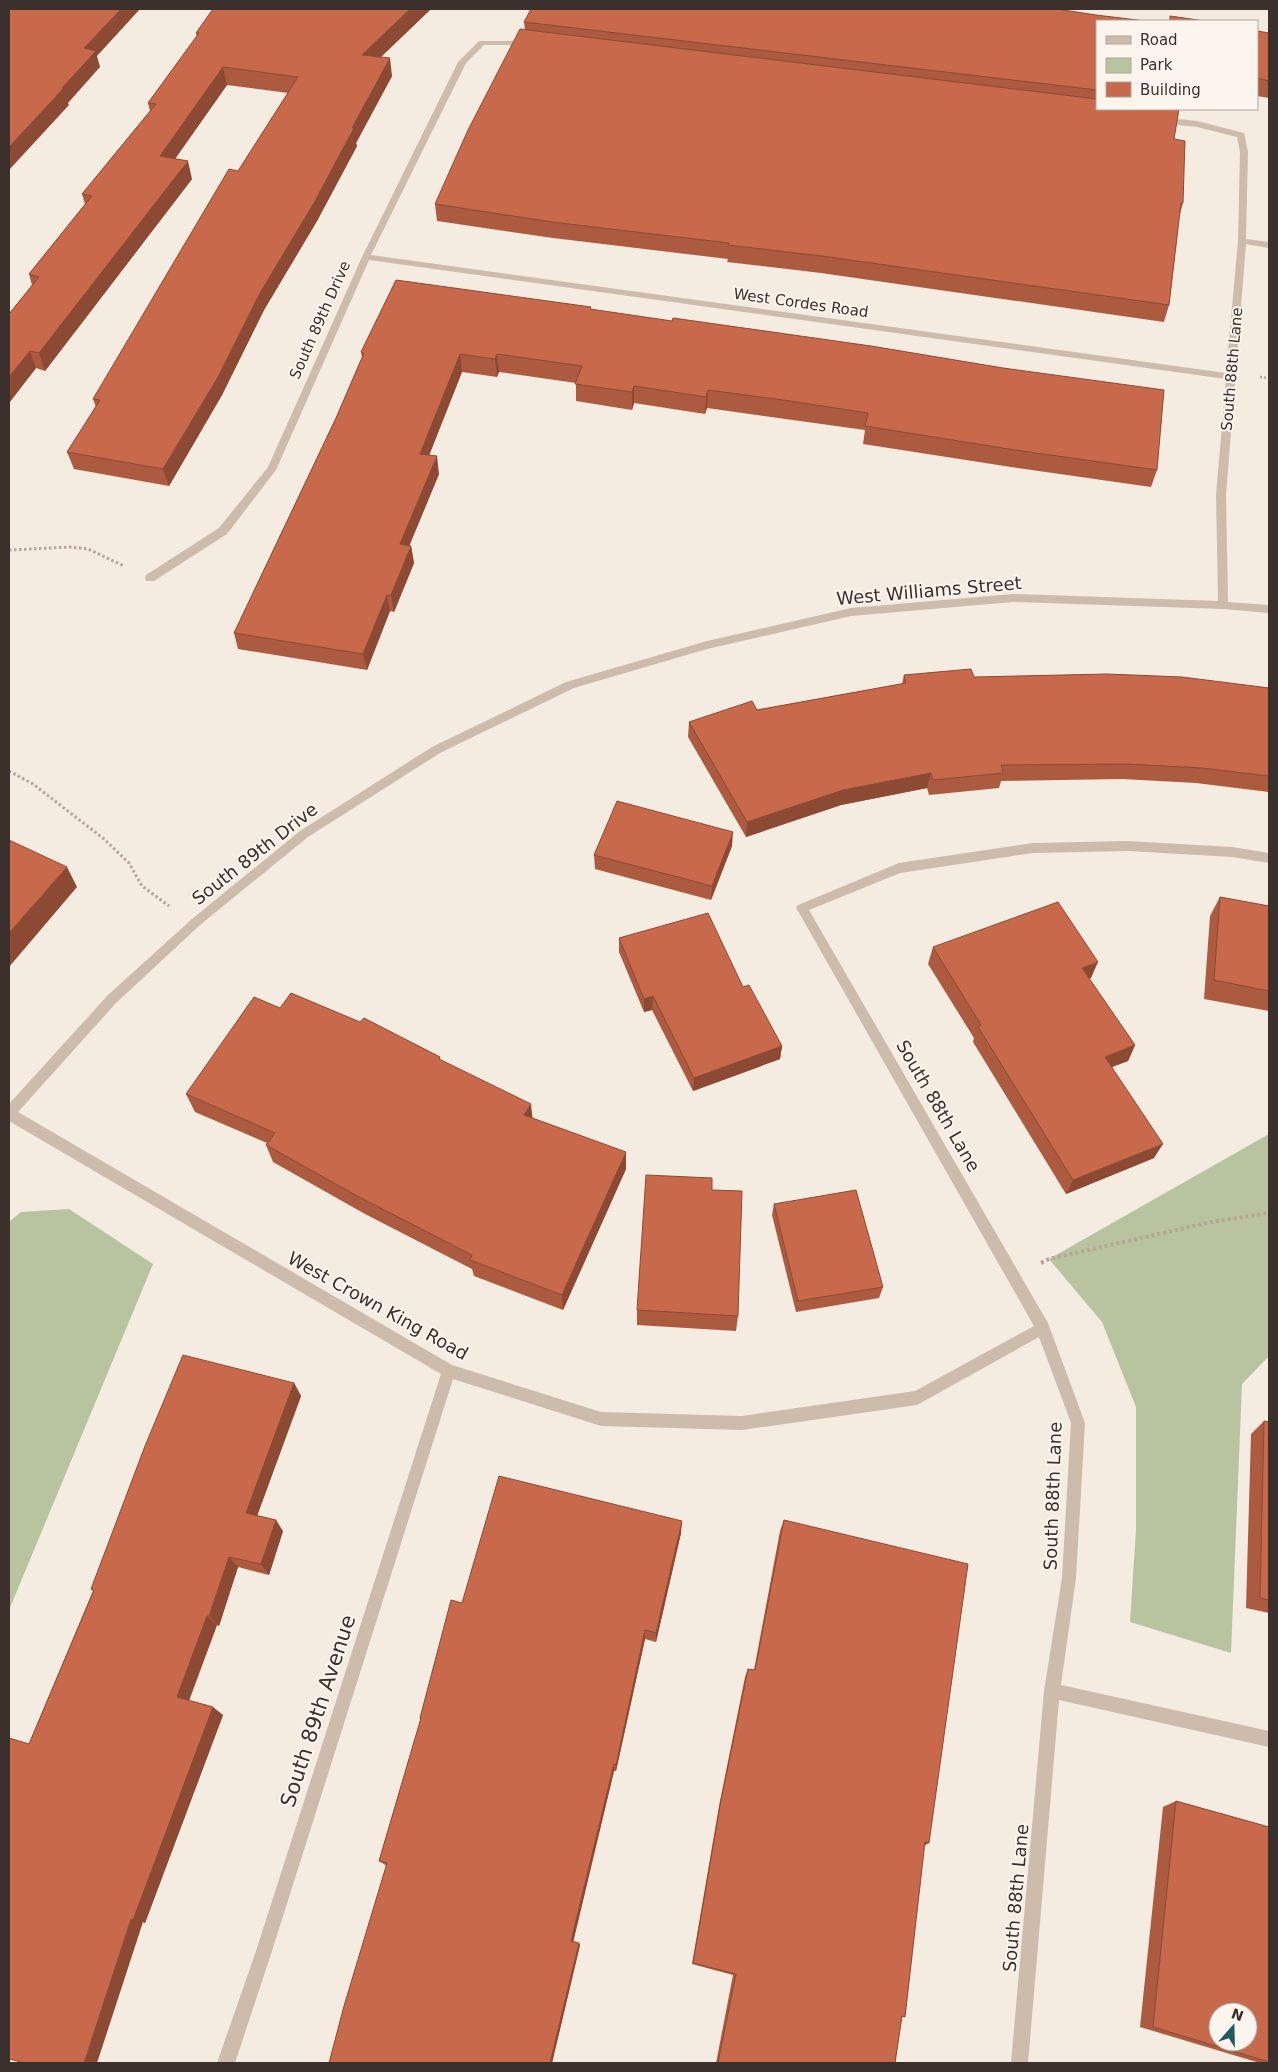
<svg xmlns="http://www.w3.org/2000/svg" width="1278" height="2072" viewBox="0 0 1278 2072" font-family="'DejaVu Sans',sans-serif">
	<rect width="100%" height="100%" fill="#f4ebe1"/>
	<path fill="#b8c4a0" d="M1269,1134V1356L1242,1384L1231,1653L1130,1622L1136,1530V1407L1102,1322L1049,1259Z
		M69,1209L153,1264L9,1610V1222L21,1212Z"/>
	<g fill="none" stroke-linecap="round" stroke-linejoin="round">
		<path stroke="#b9a596" stroke-width="2.5" stroke-dasharray="2 2" stroke-linecap="butt" d="M1260,377L1269,378"/>
		<path stroke="#b9a596" stroke-width="3" stroke-dasharray="2.5 2.5" stroke-linecap="butt" d="M9,550L70,547L88,549L124,566
			M9,771L33,784L104,839L129,863L142,886L169,906"/>
		<path stroke="#b9a596" stroke-width="4" stroke-dasharray="3 3" stroke-linecap="butt" d="M1041,1263L1049,1259L1211,1222L1269,1213"/>
		<path fill="#cdbbac" fill-rule="evenodd" d="M479,41H529L533,43L529,45H484L466,63L371,255L1226,373L1238,241L1240,152L1237,137L1197,127L1159,123L1155,120L1159,117L1197,121L1244,133L1248,152L1246,239L1269,242V248L1246,244L1226,495L1228,602L1269,605V613L1223,609L1013,602L851,616L707,649L574,688L440,753L308,837L200,925L116,1003L18,1112L452,1365L601,1412L742,1416L915,1391L1034,1326L798,911L796,908L798,905L899,863L1033,843L1128,841L1232,847L1269,853V863L1232,857L1128,851L1033,853L900,873L809,910L1048,1323L1085,1423L1076,1578L1061,1685L1269,1731V1747L1059,1700L1028,2063H1011L1044,1691L1062,1578L1071,1423L1039,1337L917,1405L742,1430L601,1426L453,1379L272,1951L235,2063H217L256,1951L441,1374L9,1121V1104L108,995L192,919L300,831L432,747L566,682L707,641L851,608L1013,594L1218,601L1216,495L1226,379L369,260L276,470L227,534L154,581H146L145,578L146,575L219,528L268,467L362,257L458,62Z"/>
	</g>
	<path fill="#ac5a40" d="M431,9L381,57L392,76L356,143L357,146L317,221L264,310L222,395L169,486L74,469L67,452L96,407L93,399L288,93L227,85L175,159L192,179L45,371L36,368L9,403V314L32,285L29,274L85,204L82,194L150,111L148,103L197,37L196,33Z
		M1097,21V109L1174,139L1183,203L1179,217L1169,305L1164,322L821,273L727,262L728,259L553,238L437,221L435,204L525,30L524,22Z
		M1257,31L1269,33V98L1257,96Z
		M591,309L1157,470L1151,487L1011,467L863,444L865,430L707,408L705,414L634,403L632,410L576,401V383L499,372L497,377L462,372L429,455L439,474L409,546H411L414,563L394,612L390,611L367,670L238,649L234,633L336,418L362,358L361,352Z
		M904,675L974,677L1269,688V792L1196,783L1122,779L1001,781L999,788L929,795L927,788L841,805L746,837L688,737L689,722L902,684Z
		M732,846L711,900L595,869L594,855Z
		M1220,897L1269,906V1011L1204,999L1210,916Z
		M619,938L743,987L782,1046L780,1059L693,1091L652,1010L644,1012L619,952Z
		M933,947L1091,978L1089,979L1135,1045L1128,1061L1112,1067L1154,1158L1066,1194L973,1042L974,1038L928,964Z
		M280,1008L441,1060L532,1118L626,1169L563,1310L474,1276L472,1269L365,1214L273,1162L266,1145L267,1143L195,1112L186,1094Z
		M712,1190L738,1316L736,1331L637,1325V1310Z
		M774,1204L883,1287L879,1298L796,1312L772,1215Z
		M294,1383L301,1396L257,1516L283,1531L269,1575L238,1567L219,1626L217,1625L189,1701L223,1715L145,1923L143,1922L29,1744L93,1591L91,1589Z
		M1264,1421L1269,1422V1613L1246,1608L1251,1434Z
		M784,1520L929,1843L924,1846L905,2017H902L895,2063H716L733,1975L692,1964L719,1806L745,1677L748,1669L754,1670L780,1531Z
		M681,1533L656,1642L645,1639L616,1771H614L573,1941L580,1945L552,2063H329L387,1866L379,1861L421,1720L420,1718L462,1603Z
		M1176,1801L1269,1827V2063H1260L1140,2027L1163,1807Z"/>
	<path fill="#8c4a34" d="M121,9H140L97,56L100,67L68,103L69,105L9,170V147L62,88L84,48Z
		M410,9H431L365,72L362,55Z
		M390,58L392,76L356,143L357,146L317,221L264,310L222,395L169,486L163,469L260,293Z
		M223,67L227,85L165,173L160,156Z
		M188,161L192,179L45,371L39,353Z
		M30,351L36,368L9,403V377Z
		M460,354L462,372L423,471L420,454Z
		M497,354L499,372L497,377L495,359Z
		M634,386V403L632,410V392Z
		M708,390L707,408L705,414L706,397Z
		M437,456L439,474L403,561L400,544Z
		M411,546L414,563L394,612L391,595Z
		M387,595L390,611L367,670L363,654Z
		M931,773L927,788L841,805L746,837L747,822L843,790Z
		M733,832L732,846L711,900L712,886Z
		M67,867L77,887L9,967V933Z
		M1098,962L1091,978L1076,984L1082,968Z
		M653,996L652,1010L644,1012V999Z
		M1135,1045L1128,1061L1098,1072L1105,1057Z
		M782,1046L780,1059L693,1091L694,1078Z
		M531,1104L533,1123L524,1115Z
		M1163,1144L1154,1158L1066,1194L1073,1180Z
		M626,1152V1169L563,1310L562,1295Z
		M294,1383L301,1396L254,1524L246,1513Z
		M276,1520L283,1531L269,1575L261,1564Z
		M682,1521L681,1533L656,1642V1633Z
		M229,1557L238,1567L219,1626L209,1616Z
		M207,1616L217,1625L187,1705L177,1697Z
		M645,1630V1639L616,1771V1765Z
		M213,1707L223,1715L145,1923L143,1922L97,2063H84L131,1919Z
		M614,1764V1771L573,1943L571,1941Z
		M579,1943L580,1945L552,2063H550Z"/>
	<path fill="#c8694b" stroke="#8c4a34" fill-rule="evenodd" d="M9,9H121L84,48L96,51L62,88H64L9,147Z
		M213,9H410L362,55L390,58L352,128H354L314,203L260,293L218,377L163,469L67,452L100,400L93,399L229,169L238,171L298,77L223,67L160,156L188,161L39,353L30,351L9,377V314L39,277L29,274L92,196L82,194L156,104L148,103L199,33H196Z
		M531,9H1057L1096,15L1146,21H1097V90L524,22Z
		M1170,16L1205,21H1170Z
		M520,29L1097,99V109H1179L1174,139L1185,141L1183,203H1181L1169,305L822,256L728,245L729,243L552,222L435,204L468,130Z
		M1257,31L1269,33V81L1257,78Z
		M396,280L591,307L590,309L672,321L673,318L871,346L1003,368L1164,390L1157,470L1015,450L865,426L868,413L783,400L708,390L706,397L634,386L632,392L575,384L582,366L497,354L495,359L460,354L420,454L437,456L400,544L411,546L391,595H387L363,654L234,633L336,418L364,353L361,352Z
		M971,669L974,677L1107,674L1182,677L1269,688V776L1202,768L1128,764L1001,765L1003,773L933,780L931,773L843,790L747,822L689,722L752,701L757,710L906,683L904,675Z
		M617,801L733,832L712,886L594,855Z
		M9,840L67,867L9,933Z
		M1220,897L1269,906V991L1214,980Z
		M1058,902L1098,962L1082,968L1135,1045L1105,1057L1163,1144L1073,1180L978,1027L981,1025L933,947Z
		M708,913L743,987L749,985L782,1046L694,1078L653,996L644,999L619,938Z
		M291,993L360,1022L364,1018L440,1057L439,1059L531,1104L524,1115L626,1152L562,1295L470,1260L472,1255L359,1197L266,1145L275,1133L186,1094L254,997L280,1008Z
		M646,1175L712,1178V1190L742,1191L738,1316L637,1310Z
		M856,1190L883,1287L798,1301L774,1204Z
		M183,1355L294,1383L246,1513L276,1520L261,1564L229,1557L209,1616H207L177,1697L213,1707L133,1920L131,1919L84,2063H25L9,2059V1738L29,1744L94,1590L91,1589L145,1446Z
		M1264,1421L1269,1422V1600L1260,1598Z
		M499,1476L682,1521L656,1633L645,1630L616,1765L614,1764L571,1941L579,1943L550,2063H329L344,2006L387,1863L379,1861L421,1718H420L451,1600L462,1603Z
		M784,1520L968,1564L929,1843L925,1842L905,2017L902,2016L895,2063H718L736,1974L693,1963L721,1800L748,1669L755,1670Z
		M1176,1801L1269,1827V2062L1153,2027ZM1218,2012H1248V2042H1218Z"/>
	<g text-anchor="middle" stroke-width="4" stroke-linejoin="round" paint-order="stroke">
		<g font-size="15" fill="#3b302b" stroke="#fbf5ee">
			<text transform="translate(801 303) rotate(8)" y="5">West Cordes Road</text>
			<text transform="translate(320 320) rotate(-66)" y="5">South 89th Drive</text>
			<text transform="translate(1232 369) rotate(-85)" y="5">South 88th Lane</text>
		</g>
		<g font-size="18" fill="#3b302b" stroke="#fbf5ee">
			<text transform="translate(929 591) rotate(-5)" y="6">West Williams Street</text>
			<text transform="translate(255 854) rotate(-38)" y="6">South 89th Drive</text>
			<text transform="translate(938 1106) rotate(60)" y="6">South 88th Lane</text>
			<text transform="translate(378 1306) rotate(29)" y="6">West Crown King Road</text>
			<text transform="translate(1053 1496) rotate(-88)" y="6">South 88th Lane</text>
			<text transform="translate(1016 1898) rotate(-85)" y="6">South 88th Lane</text>
		</g>
		<g font-size="21" fill="#3b302b" stroke="#fbf5ee">
			<text transform="translate(318 1711) rotate(-72)" y="7">South 89th Avenue</text>
		</g>
	</g>
	<rect width="1278" height="2072" fill="none" stroke="#3b302b" stroke-width="20"/>
	<rect x="1096" y="20" width="162" height="90" fill="#fbf5ee" stroke="#aea6a0"/>
	<rect x="1106" y="36" width="25" height="8" fill="#cdbbac" stroke="#aea6a0"/>
	<text x="1140" y="45" font-size="15" fill="#3b302b">Road</text>
	<rect x="1106" y="58" width="25" height="15" fill="#b8c4a0" stroke="#aea6a0"/>
	<text x="1140" y="70" font-size="15" fill="#3b302b">Park</text>
	<rect x="1106" y="82" width="25" height="15" fill="#c8694b" stroke="#aea6a0"/>
	<text x="1140" y="95" font-size="15" fill="#3b302b">Building</text>
	<g transform="translate(1233 2027) rotate(20)"><circle r="24" fill="#fbf5ee" stroke="#aea6a0"/>
	<path d="M0-4L9 19L0 12L-9 19Z" fill="#1f5a5e"/>
	<text y="-8" font-size="14" font-weight="bold" text-anchor="middle" fill="#3b302b">N</text>
	</g>
</svg>
